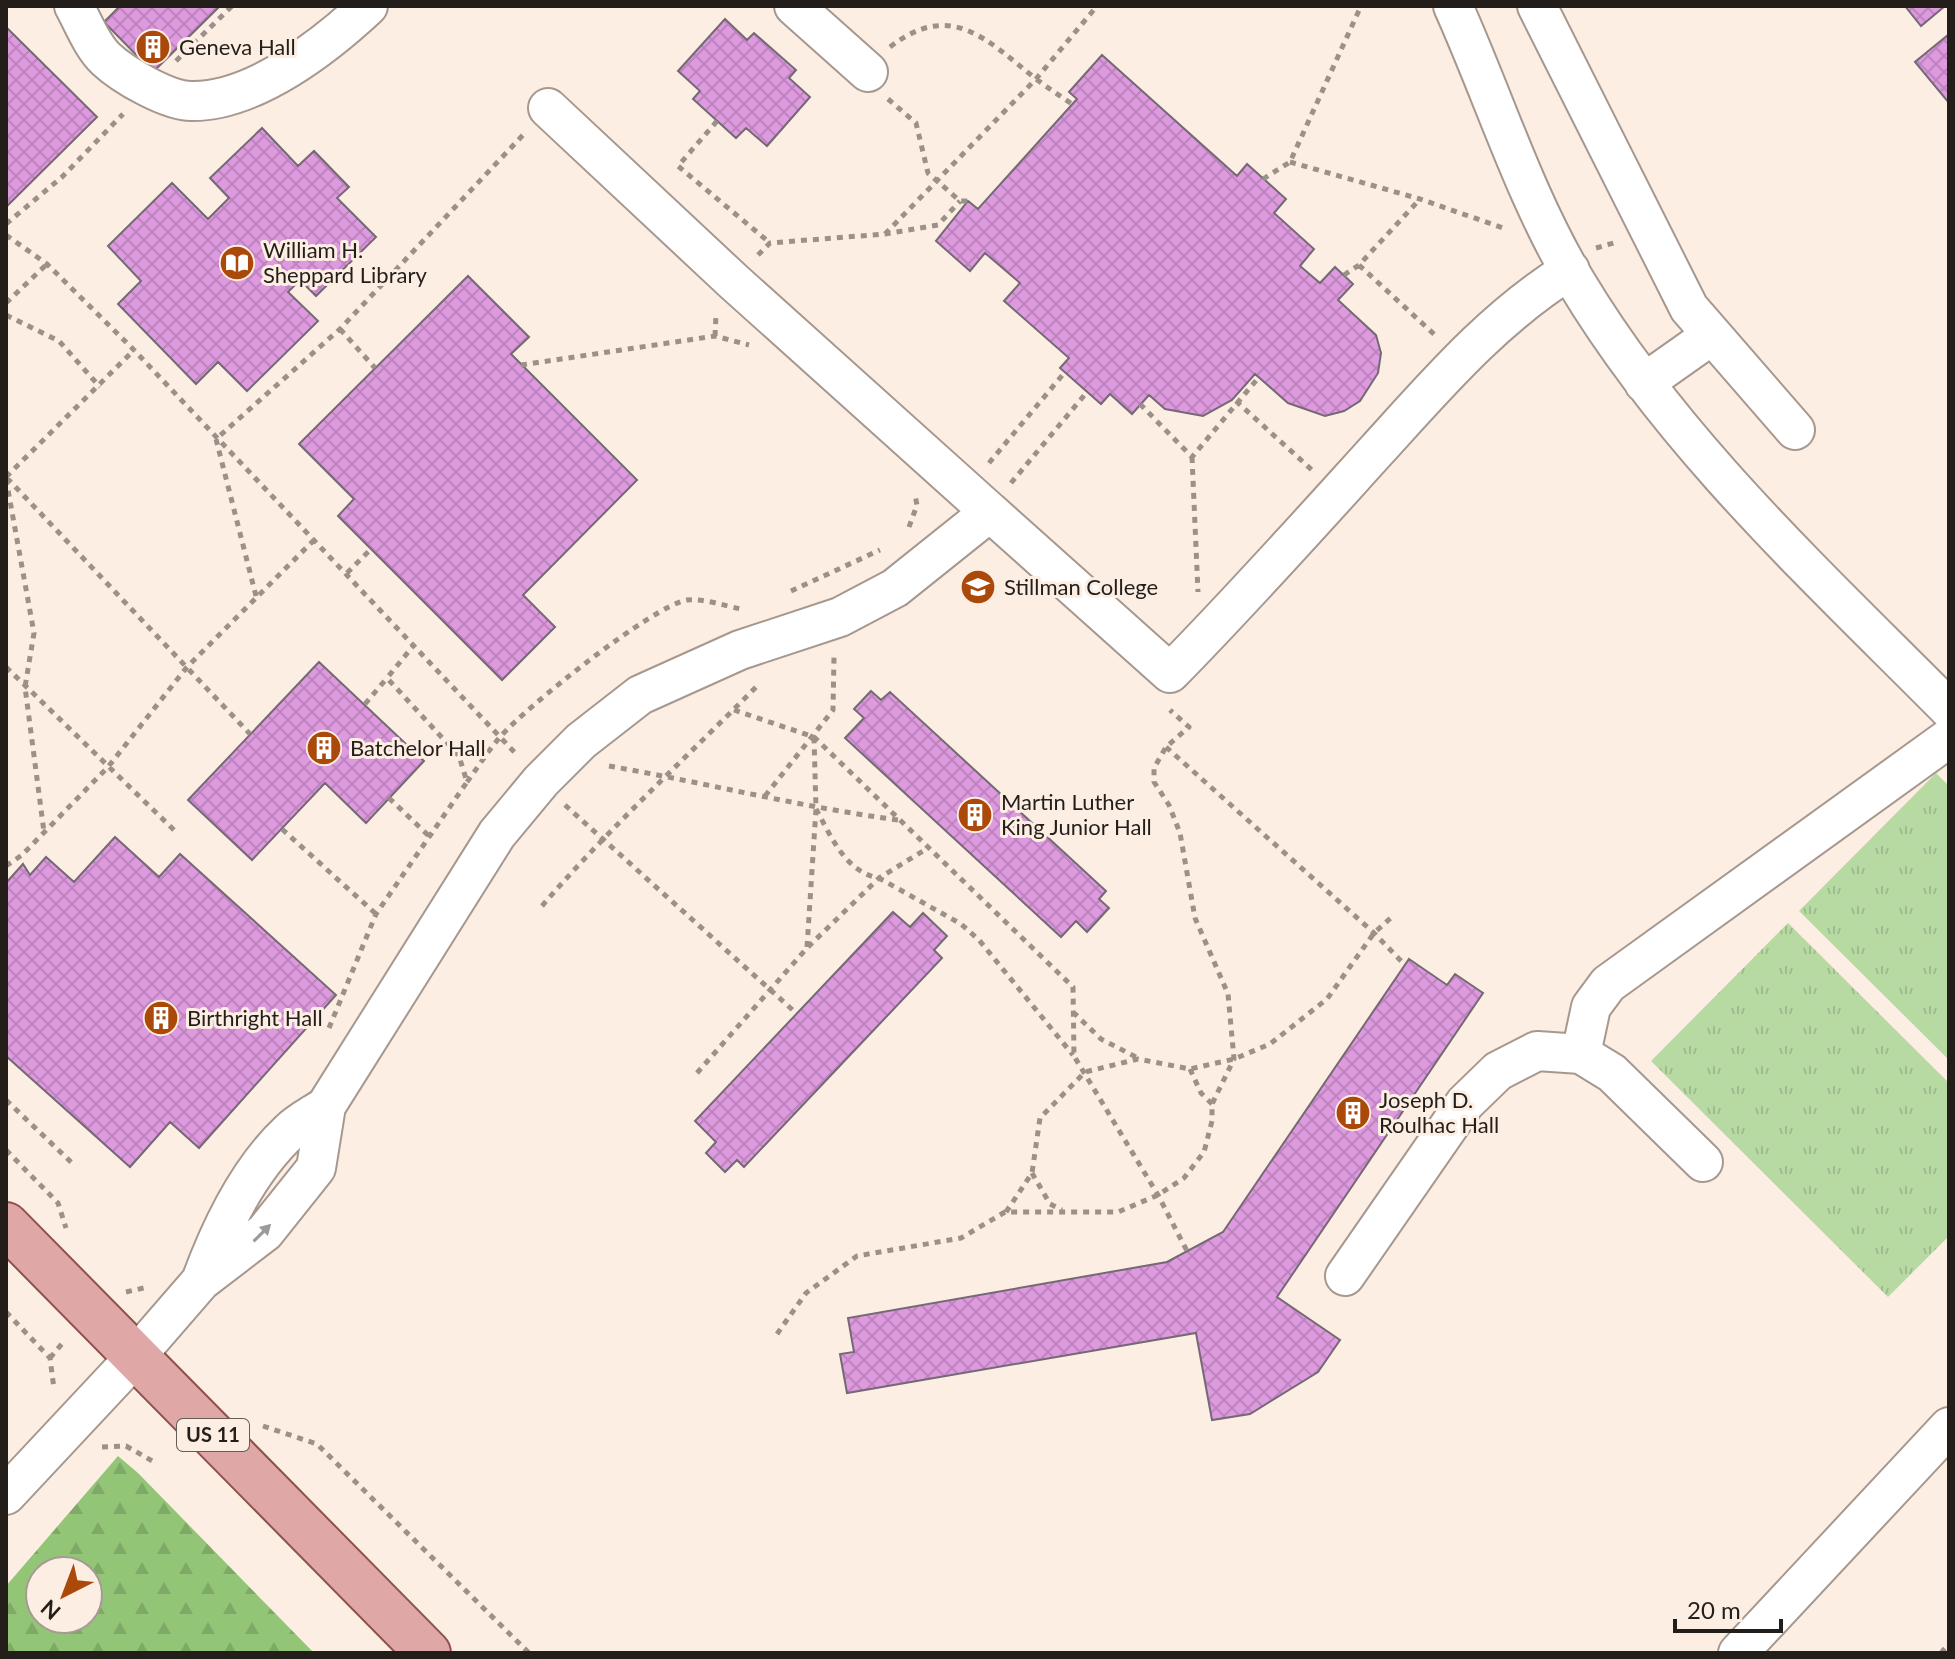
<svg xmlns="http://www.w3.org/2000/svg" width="1955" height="1659" viewBox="0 0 1955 1659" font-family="Lato,sans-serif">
	<defs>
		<pattern id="forest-firs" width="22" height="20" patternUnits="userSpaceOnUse" patternTransform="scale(2)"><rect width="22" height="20" fill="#93c576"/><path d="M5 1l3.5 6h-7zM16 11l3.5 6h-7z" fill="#7ea966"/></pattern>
		<pattern id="park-tufts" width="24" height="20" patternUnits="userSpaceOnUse" patternTransform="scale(2)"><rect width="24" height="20" fill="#b7daa3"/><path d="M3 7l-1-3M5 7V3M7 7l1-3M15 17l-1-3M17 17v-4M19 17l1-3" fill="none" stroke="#9dbb8c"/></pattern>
		<pattern id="building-cross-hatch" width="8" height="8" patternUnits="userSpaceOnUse" patternTransform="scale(2)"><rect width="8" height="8" fill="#de9adf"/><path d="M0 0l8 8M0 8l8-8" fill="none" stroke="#be84bf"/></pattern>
	</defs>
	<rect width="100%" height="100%" fill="#fdeee3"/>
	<path fill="url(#forest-firs)" fill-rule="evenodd" d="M118,1456L138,1473L314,1653H6V1586ZM40,1571H88V1619H40Z"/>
	<path fill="url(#park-tufts)" d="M1936,773L1949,786V1060L1799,911Z
		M1788,923L1949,1083V1236L1888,1297L1651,1061Z"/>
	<path fill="url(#building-cross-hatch)" stroke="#746974" stroke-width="2" d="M120,6H220L153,72L104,22Z
		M1905,6H1945L1921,26Z
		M725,19L747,40L754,33L796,70L789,78L810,97L767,146L746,128L736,138L693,99L700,91L678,71Z
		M6,27L97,117L6,207Z
		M1949,34V103L1915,62Z
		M1102,55L1237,176L1247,164L1286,199L1274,213L1314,249L1300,266L1320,283L1335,267L1353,284L1338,300L1376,335L1381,353L1378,373L1360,401L1344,411L1325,416L1288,403L1255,374L1232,400L1203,416L1165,409L1149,395L1132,414L1110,394L1101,404L1060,368L1069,358L1004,301L1020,283L985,253L970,271L936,241L968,201L978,209L1077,99L1069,92Z
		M262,128L298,166L314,151L349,187L337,198L376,237L316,296L300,280L288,292L318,321L247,391L218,362L196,384L118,304L141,281L108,246L172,183L208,219L229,198L210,178Z
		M468,276L529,337L511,354L637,480L523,595L555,627L502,680L338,516L354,499L299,444Z
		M319,662L424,761L366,823L325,783L252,860L188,800Z
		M871,691L881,700L890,692L1106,891L1099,899L1109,908L1087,932L1076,921L1061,937L845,738L864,718L854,709Z
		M115,837L159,877L180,854L336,995L199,1148L170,1122L130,1167L6,1056V883L23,864L30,875L46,857L74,882Z
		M893,912L910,927L923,913L947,936L934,950L942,958L744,1167L737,1160L725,1172L706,1153L716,1142L695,1121Z
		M1409,959L1447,985L1455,974L1483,993L1277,1297L1340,1340L1318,1372L1250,1414L1212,1420L1196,1333L847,1393L840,1354L854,1352L848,1318L1167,1262L1223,1232Z"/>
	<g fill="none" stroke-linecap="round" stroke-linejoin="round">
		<defs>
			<path id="minor" d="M74,6C83,22 92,46 106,59C123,75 169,102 193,101C255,101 325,46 368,6
				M794,6L868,72
				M1453,6C1494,97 1524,195 1576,282C1673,444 1817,576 1949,709
				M1537,6L1689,308L1795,430
				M548,108L733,281L990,512
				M1644,383L1712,335
				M1581,1054L1591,1007L1608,984L1949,738
				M1345,1276L1465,1103L1498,1071L1537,1051L1581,1054L1612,1073L1703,1162
				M201,1281C220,1229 249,1169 290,1131C300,1121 315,1114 326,1106
				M6,1495L136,1356L201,1281L265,1232L316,1168L326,1106L497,834L541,781L581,741L640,695L740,650L840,617L895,588L990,512L1170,673C1241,601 1308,526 1376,451C1437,384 1493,318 1570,270
				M1738,1653L1949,1427"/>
			<path id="major" d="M6,1225L428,1653"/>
		</defs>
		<use href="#minor" stroke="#a6988e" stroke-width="42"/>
		<use href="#major" stroke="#8f514d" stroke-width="48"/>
		<path stroke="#9c9189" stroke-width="5" stroke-dasharray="6 6" stroke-linecap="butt" d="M890,47C951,0 986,39 1036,79C1048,88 1060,96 1072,104
			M176,61L232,6
			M888,99L916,123L928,173L960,201H968
			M717,121L678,166L770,243
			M1290,162L1420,199L1506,229
			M1263,179L1290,162L1361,6
			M6,224L62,177L123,114
			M885,234L1036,79L1097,6
			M6,235L47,264L134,350L518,756
			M1596,248L1617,242
			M758,255L770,243L885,234L938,225L960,201
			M1359,265L1435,335
			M1344,275L1359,265L1420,199
			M6,303L47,264
			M6,315L59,341L100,387
			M340,329L375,368
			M715,336L716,314
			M521,365L715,336L749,345
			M1236,401L1312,470
			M1140,404L1192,457L1259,377
			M1192,457L1198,592
			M989,463L1065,372
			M6,477L134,350
			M7,478L250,734
			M6,479L34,633L25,687L44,832
			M1011,483L1087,392
			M909,527L917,505L915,495
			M347,573L371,549
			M791,591L880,550
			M256,596L216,439L340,329L523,135
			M6,667L174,830
			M365,704L387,678
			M734,710L814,737L1073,987L1074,1056L1158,1195L1187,1251
			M1166,747L1374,933L1405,965
			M609,766C706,783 801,807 898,820
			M467,782C478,767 488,751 500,737C525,708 652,606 687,600C702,598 726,606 741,609
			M765,796L833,710L834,656
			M389,798L430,837
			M565,805L796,1013
			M816,809C831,836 845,872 879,878L961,924L979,940L1073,1055
			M282,829L376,914
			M6,866L22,855L108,767L187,667L315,539
			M542,906C609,828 686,758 759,684
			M807,947L816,809L814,737
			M1073,1012L1101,1039L1138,1058
			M329,1028L376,914L467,782L459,756L387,678L414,645
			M1190,1069L1201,1093L1212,1104
			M697,1073L807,948L879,878L928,848
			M6,1100L72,1163
			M6,1150L58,1203L66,1228
			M1032,1173L1050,1204L1062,1210
			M1006,1212L1032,1173L1040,1118L1085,1072L1138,1059L1190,1069L1234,1059L1270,1044L1327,999L1374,933L1394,915
			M126,1292L148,1287
			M6,1312L50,1358L54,1389
			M777,1334L806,1293L857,1256L961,1238L1005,1212H1118L1158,1195L1184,1178L1204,1152L1212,1121V1104L1234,1059L1228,994L1195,918L1180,833L1169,805L1154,782V768L1166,747L1189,727L1170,710
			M50,1358L65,1340
			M263,1426L317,1444L529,1653
			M102,1447L126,1446L154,1462
			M1941,1653L1949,1643"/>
		<use href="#minor" stroke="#fff" stroke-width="38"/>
		<use href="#major" stroke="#dfa7a5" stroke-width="44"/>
	</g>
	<defs><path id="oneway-solid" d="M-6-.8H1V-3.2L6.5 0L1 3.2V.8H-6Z" transform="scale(2)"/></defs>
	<use fill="#9c9a98" href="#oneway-solid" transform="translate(262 1233) rotate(-45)"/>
	<defs>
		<symbol id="building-disc" viewBox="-11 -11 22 22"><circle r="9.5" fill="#ab490b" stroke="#fdeee3"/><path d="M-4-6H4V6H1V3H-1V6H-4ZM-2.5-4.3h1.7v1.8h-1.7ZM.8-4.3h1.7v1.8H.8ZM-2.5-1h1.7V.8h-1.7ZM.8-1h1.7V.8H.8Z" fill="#fff"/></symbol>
		<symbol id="library-disc" viewBox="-11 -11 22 22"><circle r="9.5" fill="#ab490b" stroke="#fdeee3"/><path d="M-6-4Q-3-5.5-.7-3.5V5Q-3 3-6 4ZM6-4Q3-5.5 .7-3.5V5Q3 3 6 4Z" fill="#fff"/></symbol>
		<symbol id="university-disc" viewBox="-11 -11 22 22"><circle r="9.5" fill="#ab490b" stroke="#fdeee3"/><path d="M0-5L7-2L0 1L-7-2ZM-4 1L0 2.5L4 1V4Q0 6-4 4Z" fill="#fff"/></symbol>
	</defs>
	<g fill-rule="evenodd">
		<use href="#building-disc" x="133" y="27" width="40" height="40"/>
		<use href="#library-disc" x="217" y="243" width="40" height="40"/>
		<use href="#university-disc" x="958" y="567" width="40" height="40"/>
		<use href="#building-disc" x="304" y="728" width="40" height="40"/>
		<use href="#building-disc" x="955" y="795" width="40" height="40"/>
		<use href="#building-disc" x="141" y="998" width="40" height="40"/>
		<use href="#building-disc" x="1333" y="1093" width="40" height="40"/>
	</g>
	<g text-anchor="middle" stroke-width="6" stroke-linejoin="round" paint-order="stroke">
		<rect fill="#fdeee3" stroke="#645c56" stroke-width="2" x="177" y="1419" width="72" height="32" rx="6"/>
		<g font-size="20" font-weight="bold" fill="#231e1a">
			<text x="213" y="1442">US 11</text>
		</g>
		<g font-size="22" fill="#231e1a" stroke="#fdeee3" text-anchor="start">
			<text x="179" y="55">Geneva Hall</text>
			<text x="263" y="258">William H.<tspan x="263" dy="25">Sheppard Library</tspan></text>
			<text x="1004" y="595">Stillman College</text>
			<text x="350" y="756">Batchelor Hall</text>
			<text x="1001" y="810">Martin Luther<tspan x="1001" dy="25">King Junior Hall</tspan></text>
			<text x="187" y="1026">Birthright Hall</text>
			<text x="1379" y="1108">Joseph D.<tspan x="1379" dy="25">Roulhac Hall</tspan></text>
		</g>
	</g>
	<rect width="1955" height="1659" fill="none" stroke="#231e1a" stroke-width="16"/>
	<g transform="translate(64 1595) rotate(222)"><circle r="38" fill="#fdeee3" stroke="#a69b93" stroke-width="2"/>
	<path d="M0-6L14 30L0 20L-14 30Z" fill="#ab490b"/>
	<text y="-12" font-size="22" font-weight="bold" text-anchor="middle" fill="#231e1a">N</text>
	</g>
	<path d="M1675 1619v12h106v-12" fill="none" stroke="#231e1a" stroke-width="4"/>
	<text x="1687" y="1619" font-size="24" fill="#231e1a" stroke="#fdeee3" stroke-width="6" paint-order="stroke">20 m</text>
</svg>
